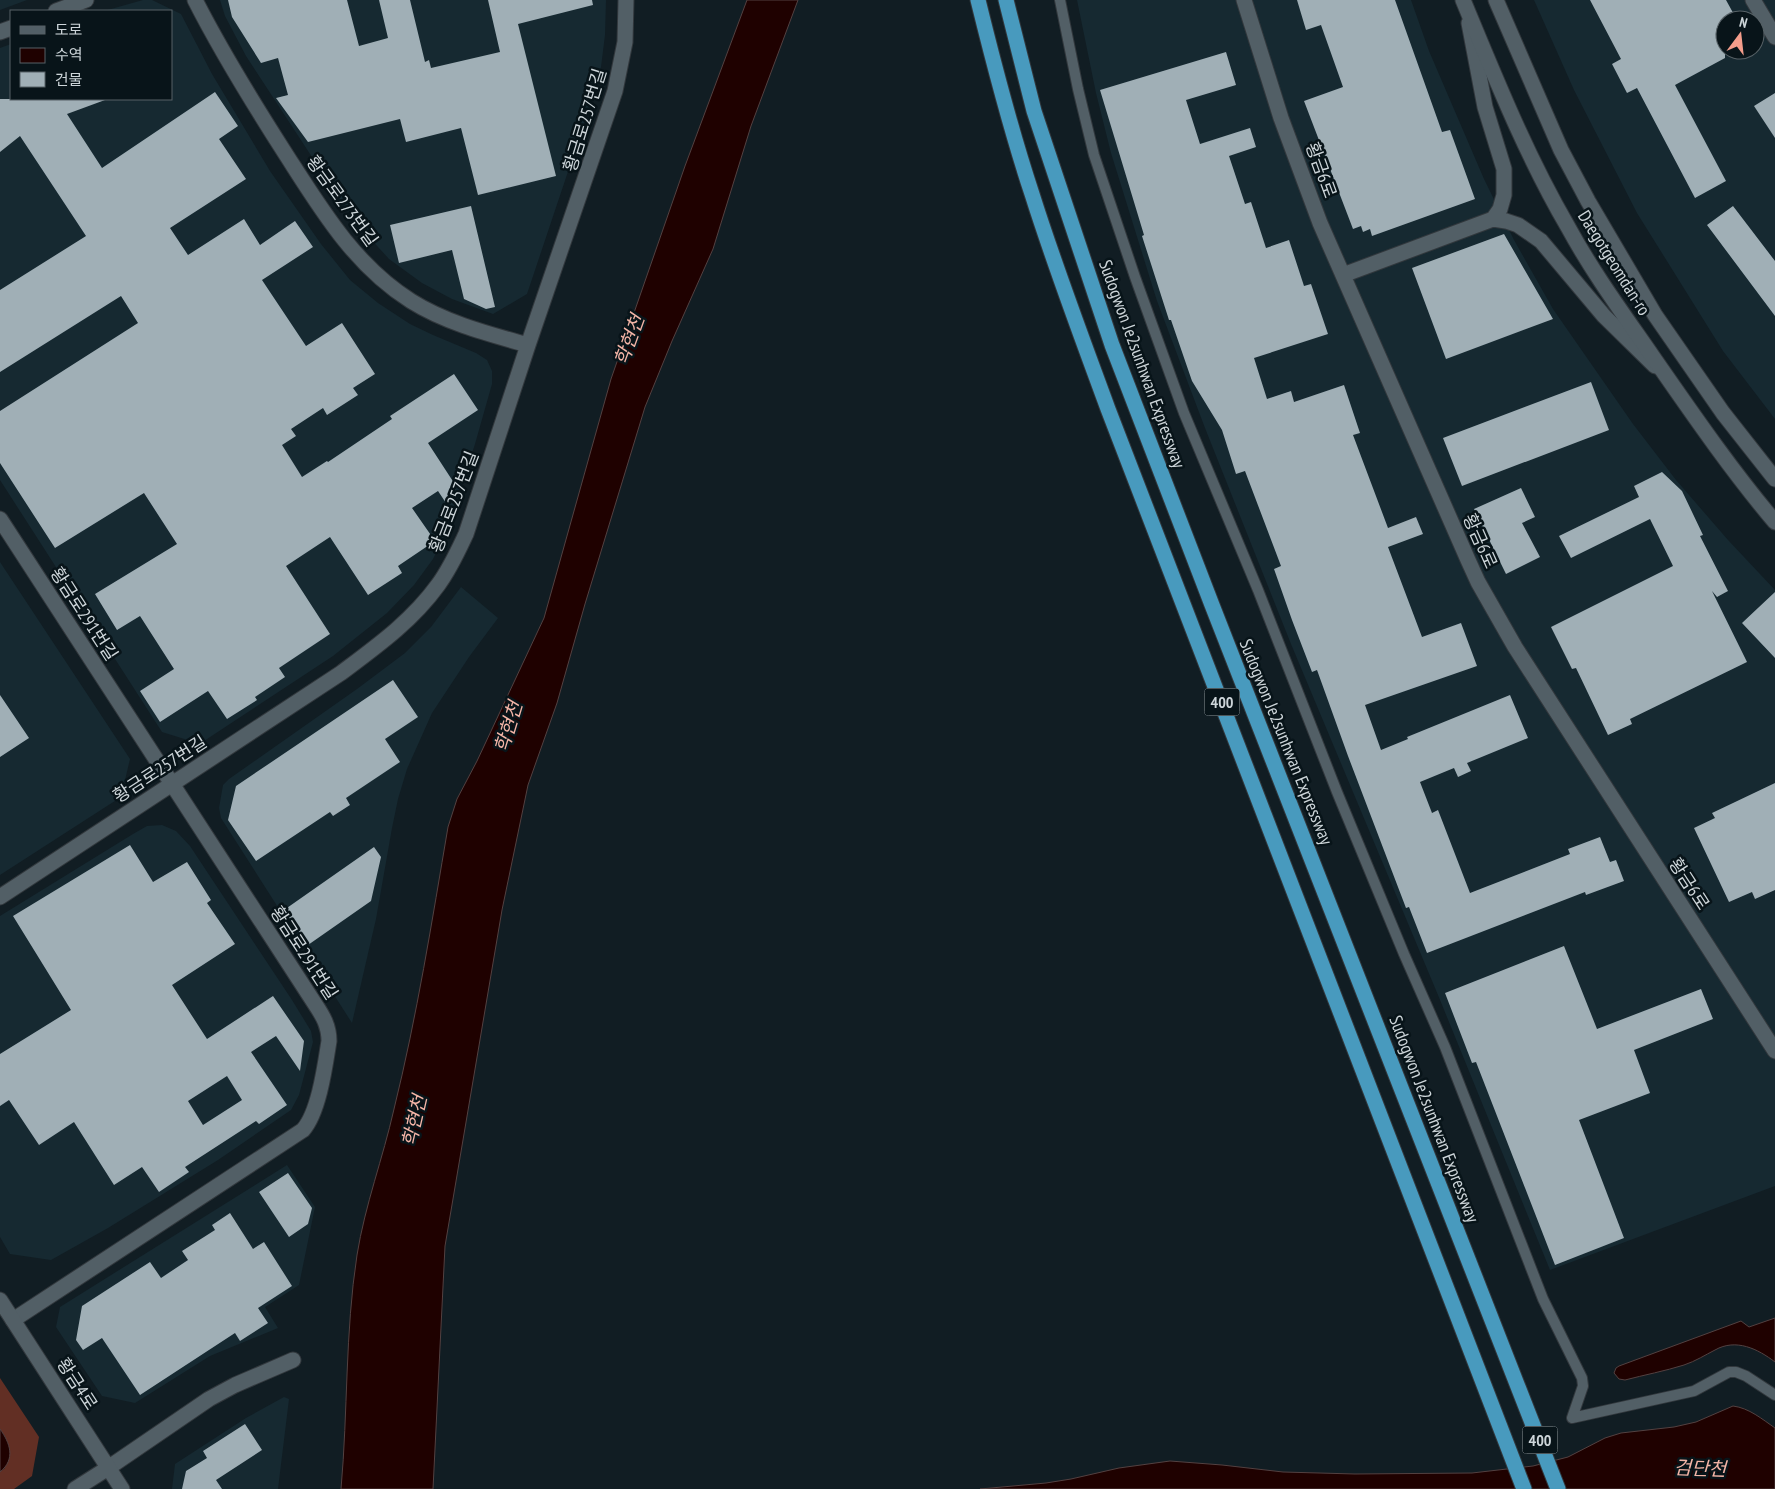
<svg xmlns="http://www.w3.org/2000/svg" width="1775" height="1489" viewBox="0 0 1775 1489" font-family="'PT Sans Narrow','Noto Sans KR',sans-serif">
	<rect width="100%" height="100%" fill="#111d23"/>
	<path fill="#162931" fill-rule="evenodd" d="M0,0H27L0,10Z
		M143,0H152L181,14L212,74L270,171L321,244L350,280L378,303L410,324L433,335L476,353L487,360L492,371V384L475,444L446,533L433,559L414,585L387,613L333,656L204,741L194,742L162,732L0,480V48L11,44V99H171V11H104Z
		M220,0H606L605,35L601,67L592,100L527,294L493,314L452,299L422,283L389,259L357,224L327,180L246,56L225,16Z
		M1077,0H1411L1429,51L1484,179L1514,240L1553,309L1633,424L1676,480L1728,540L1775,590V1186L1550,1270L1438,995L1291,644L1205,428L1157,301L1111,153L1096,93Z
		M1534,0H1775V419L1723,351L1637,213L1574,90ZM1725,20H1755V50H1725Z
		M0,562L130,759L121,797L0,875Z
		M461,587L498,618L469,657L432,713L407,769L398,799L392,828L376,919L352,1023L221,818L219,808L223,785L229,779L357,689L405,653L431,627Z
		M162,825L176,831L190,846L292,1000L311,1031L313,1042L299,1095L291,1110L218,1160L108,1228L51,1260L10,1254L0,1237V916L133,834L147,826Z
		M287,1165L315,1207L299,1285L265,1307L278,1328L210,1356L135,1403L102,1396L56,1327L60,1307Z
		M284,1397L289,1399L278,1489H172L175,1464L246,1418Z"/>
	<path fill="#622f24" d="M0,1378L39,1437L32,1476L14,1489H0V1472L5,1468L6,1438L0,1429Z"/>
	<path fill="#1f0100" stroke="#534141" d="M747,0H798L751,126L713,249L672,341L645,407L585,604L557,703L528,785L502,910L445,1246L433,1489H341C348,1411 345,1333 357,1255C365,1205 383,1158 394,1109C417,1016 432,921 448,827L457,799L477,761L544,618L611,379L685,166Z
		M1775,1318V1362C1758,1349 1736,1338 1715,1350C1705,1355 1696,1361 1684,1365C1665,1371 1644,1375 1625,1380L1619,1379L1614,1373L1616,1368L1619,1366L1741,1321L1749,1327Z
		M1733,1406C1749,1408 1762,1419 1775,1428V1489H980L1046,1483L1071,1479L1119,1468L1170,1461L1222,1465L1283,1472L1355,1474L1472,1473L1533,1466L1568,1457L1605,1438L1621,1433L1674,1427L1696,1422Z
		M0,1429C10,1443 16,1459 0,1472Z"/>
	<path fill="#a0afb6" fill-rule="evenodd" d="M228,0H347L359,46L388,38L379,0H410L425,62L429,60L431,68L500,52L488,0H592L593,5L518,24L556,176L478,195L461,128L406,142L400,119L308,142L276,98L288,95L278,58L261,63L232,17Z
		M1297,0H1395L1442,132L1450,130L1475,199L1372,236L1370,229L1363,232L1361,226L1353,229L1304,101L1343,87L1321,25L1306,30Z
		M1590,0H1726L1737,20H1725V58L1675,85L1726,181L1695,198L1637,88L1627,93L1612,64L1621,59Z
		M1226,52L1236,85L1186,100L1200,144L1250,128L1256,147L1229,156L1245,204L1251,202L1266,248L1289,240L1304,286L1311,284L1328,334L1254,358L1267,399L1291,391L1294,402L1344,385L1360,433L1353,435L1388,528L1416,517L1423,534L1388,547L1422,637L1461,623L1477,666L1365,705L1381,750L1408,739L1407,737L1510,695L1528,738L1467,763L1471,771L1458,777L1454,768L1420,782L1432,813L1438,810L1470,893L1570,854L1568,849L1600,837L1610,862L1616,860L1624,881L1586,895L1585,892L1427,953L1409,907L1406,908L1348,756L1317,670L1312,672L1292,620L1274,569L1281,566L1245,471L1236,474L1222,430L1192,381L1171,320H1169L1142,236L1144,235L1100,90Z
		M215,92L238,126L219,139L246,179L170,228L188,255L244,219L260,245L295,221L313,247L262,280L306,346L342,323L375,374L353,388L358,395L327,415L323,408L291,429L296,436L282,445L302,477L327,461L328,462L392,419L390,416L454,374L478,410L428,443L456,486L454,497L446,503L438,491L412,508L435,541L398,566L402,573L368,595L330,537L286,566L330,634L279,668L285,677L255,697L257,700L227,719L208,691L160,722L140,691L174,669L140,616L117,630L95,594L177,544L144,493L55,548L0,463V411L138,323L121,296L0,372V290L86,236L20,136L0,152V99H105V100L67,114L102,168Z
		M1775,93V138L1754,106Z
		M471,206L495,307L486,309L464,299L452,250L399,263L390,225Z
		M1733,206L1775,261V316L1707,225Z
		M1504,234L1553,319L1446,359L1412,268Z
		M1591,382L1609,430L1462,486L1443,438Z
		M1662,472L1682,491L1703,535L1700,536L1728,591L1717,597L1712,591L1747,662L1630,719L1632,724L1608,735L1576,668L1572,669L1551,627L1673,566L1650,519L1571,558L1559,536L1639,497L1634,486Z
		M1521,488L1535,517L1522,523L1540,557L1506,574L1474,509Z
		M1775,592V658L1742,623Z
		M393,680L418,717L385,739L400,762L346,798L350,805L333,816L330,812L256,861L228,820L236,786Z
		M0,695L29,738L0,757Z
		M1775,783V890L1755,899L1752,892L1729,902L1694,828L1715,818L1712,813Z
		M130,845L153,882L187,862L211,900L207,903L235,944L172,985L207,1039L273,996L304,1041L300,1071L276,1036L251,1052L287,1105L259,1124L256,1121L185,1167L189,1172L159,1192L142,1167L114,1185L74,1122L39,1145L9,1100L0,1106V1054L71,1010L13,916ZM227,1076L242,1100L203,1125L188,1101Z
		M374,847L381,857L371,901L308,945L284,910Z
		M1564,946L1597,1029L1701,989L1713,1019L1634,1050L1650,1093L1579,1120L1624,1238L1555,1265L1476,1062L1472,1063L1445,993Z
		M288,1173L312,1208L308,1224L289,1237L259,1192Z
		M230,1213L253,1249L264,1242L292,1286L258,1308L268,1323L240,1341L235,1333L140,1395L102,1338L83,1350L76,1340L82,1306L150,1262L161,1278L188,1260L182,1251L215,1230L212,1225Z
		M245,1424L262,1450L216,1480L222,1489H182L186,1471L207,1458L203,1451Z"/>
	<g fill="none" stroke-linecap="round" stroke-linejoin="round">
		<defs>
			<path id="lane" d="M1060,0L1078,89L1094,155L1135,277L1184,413L1258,590L1337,792L1404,954L1445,1047L1543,1299L1582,1378L1583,1386L1572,1418L1694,1391L1729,1372H1736L1746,1376L1775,1395"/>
			<path id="street" d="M195,0C222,53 253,103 285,153C321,209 354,265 411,301C446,323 489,334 528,345
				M1244,0L1281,118L1320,223L1468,560L1478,582L1515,647L1775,1051
				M1753,0L1775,37
				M56,11L86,0
				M1469,23L1485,107L1504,169V195L1500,209L1493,219
				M0,32L11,28
				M1343,275L1493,219L1506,221L1518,225L1541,241L1604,316L1655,366
				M0,519L315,1004C323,1016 329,1026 329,1041C325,1066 319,1112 303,1130L13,1320
				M0,897L341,673C377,646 412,621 438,585C450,569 458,551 466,534L528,345L615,91L625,42L626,0
				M108,1468L209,1399L235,1385L293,1360"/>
			<path id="secondary" d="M1463,0C1495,77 1526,155 1568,227C1593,273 1624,315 1653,357C1692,413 1731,470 1775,522
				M1496,0L1561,150L1588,201L1655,315L1723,413L1775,479
				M0,1300L122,1489
				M75,1489L108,1468"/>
			<path id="highway" d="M978,0C994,65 1011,131 1032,194C1055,267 1082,338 1108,409L1524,1489
				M1006,0L1034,111L1112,345L1212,605L1558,1489"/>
		</defs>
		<use href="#lane" stroke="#32383d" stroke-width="12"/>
		<use href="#street" stroke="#32383d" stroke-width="17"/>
		<use href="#secondary" stroke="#32383d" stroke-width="17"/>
		<use href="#highway" stroke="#32383d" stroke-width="17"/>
		<use href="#lane" stroke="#525f66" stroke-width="10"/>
		<use href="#street" stroke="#525f66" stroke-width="15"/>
		<use href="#secondary" stroke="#525f66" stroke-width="15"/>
		<use href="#highway" stroke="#489abe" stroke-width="15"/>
	</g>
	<g text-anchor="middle" stroke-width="5" stroke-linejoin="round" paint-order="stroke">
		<g fill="#081419" stroke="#929b9f" stroke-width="1">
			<rect x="1204.5" y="688.5" width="35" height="27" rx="4"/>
			<rect x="1522.5" y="1426.5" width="35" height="27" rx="4"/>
		</g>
		<g font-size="16" font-weight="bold" fill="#cdd5d9">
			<text x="1222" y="708">400</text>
			<text x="1540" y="1446">400</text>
		</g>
		<g font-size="18" fill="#cdd5d9" stroke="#081419">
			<text transform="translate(585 120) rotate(-73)" y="6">황금로257번길</text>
			<text transform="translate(1321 170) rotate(70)" y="6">황금6로</text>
			<text transform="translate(342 201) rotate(54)" y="6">황금로273번길</text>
			<text transform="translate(1614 263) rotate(58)" y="6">Daegotgeomdan-ro</text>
			<text transform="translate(1142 364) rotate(70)" y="6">Sudogwon Je2sunhwan Expressway</text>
			<text transform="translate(454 502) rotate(-69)" y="6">황금로257번길</text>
			<text transform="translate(1480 541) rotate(66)" y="6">황금6로</text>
			<text transform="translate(84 614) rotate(57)" y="6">황금로291번길</text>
			<text transform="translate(1286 742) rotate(68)" y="6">Sudogwon Je2sunhwan Expressway</text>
			<text transform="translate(160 769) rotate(-33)" y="6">황금로257번길</text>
			<text transform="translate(1689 884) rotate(57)" y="6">황금6로</text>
			<text transform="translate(304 953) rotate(57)" y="6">황금로291번길</text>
			<text transform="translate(1434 1119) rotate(69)" y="6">Sudogwon Je2sunhwan Expressway</text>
			<text transform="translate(77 1384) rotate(57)" y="6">황금4로</text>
		</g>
		<g font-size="19" font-style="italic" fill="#f4b5a7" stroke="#081419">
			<text transform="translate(629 340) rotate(-70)" y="7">학현천</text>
			<text transform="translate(508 727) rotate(-73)" y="7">학현천</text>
			<text transform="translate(414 1121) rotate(-77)" y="7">학현천</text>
			<text transform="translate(1700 1468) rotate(2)" y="7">검단천</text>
		</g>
	</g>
	<rect x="10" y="10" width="162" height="90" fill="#081419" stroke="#576166"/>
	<rect x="20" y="26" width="25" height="8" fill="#525f66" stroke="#576166"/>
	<text x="55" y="35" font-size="15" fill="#cdd5d9">도로</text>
	<rect x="20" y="48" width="25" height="15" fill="#1f0100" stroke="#576166"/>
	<text x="55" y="60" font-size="15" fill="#cdd5d9">수역</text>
	<rect x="20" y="72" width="25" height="15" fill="#a0afb6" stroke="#576166"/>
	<text x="55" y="85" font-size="15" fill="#cdd5d9">건물</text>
	<g transform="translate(1740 35) rotate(15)"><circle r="24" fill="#081419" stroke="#576166"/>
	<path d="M0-4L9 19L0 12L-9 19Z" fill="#f49d8b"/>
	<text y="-8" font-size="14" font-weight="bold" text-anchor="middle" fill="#cdd5d9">N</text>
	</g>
</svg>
